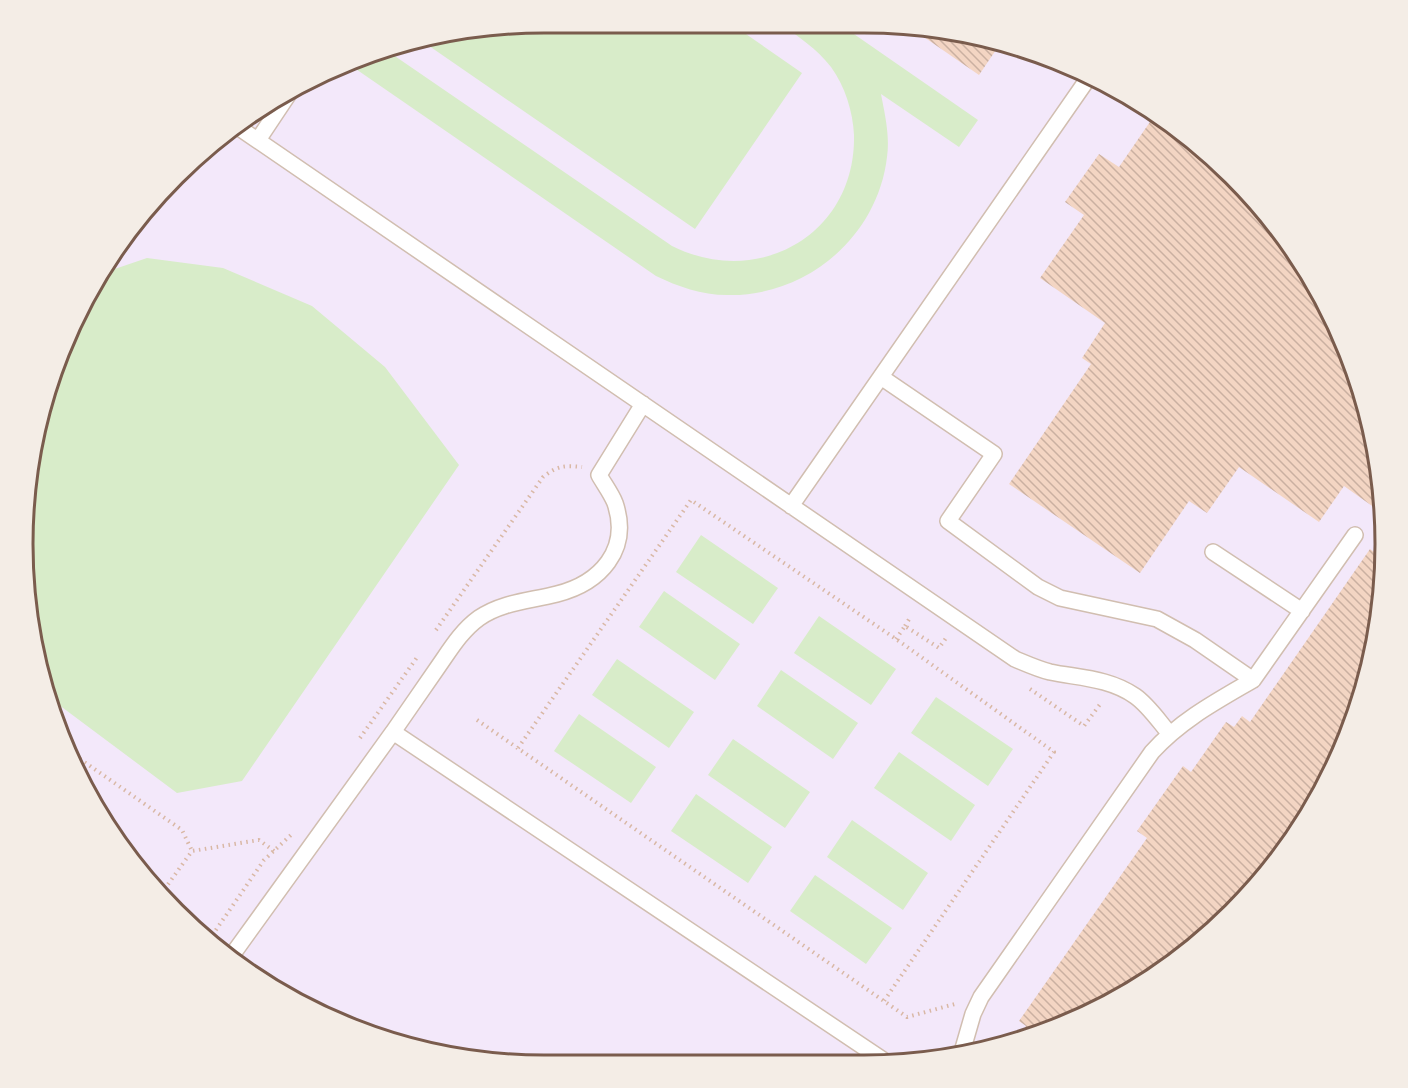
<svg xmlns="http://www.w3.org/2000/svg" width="1408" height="1088" viewBox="0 0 1408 1088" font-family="'Fira Sans Condensed',sans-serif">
	<defs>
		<pattern id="building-back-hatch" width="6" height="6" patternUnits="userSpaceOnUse" patternTransform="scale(1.5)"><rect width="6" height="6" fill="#f3d5c3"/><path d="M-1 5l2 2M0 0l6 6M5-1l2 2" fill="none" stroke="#cab0a1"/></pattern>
	</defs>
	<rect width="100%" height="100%" fill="#fdf6ec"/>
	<path fill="#f3e8fa" d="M544,23L898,24L1031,50L1182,130L1256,200L1315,283L1358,376L1381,476L1384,578L1368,679L1332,774L1278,861L1208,936L1125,995L1031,1038L898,1064L544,1065L443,1056L345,1026L254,977L175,913L93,805L40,679L23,544L40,409L92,284L175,175L283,93L409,40Z"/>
	<path fill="#d8ecc9" d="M544,23H730L802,73L695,229L419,39Z
		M779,23H838L978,120L959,147L881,94C885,115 890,136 887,157C878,235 809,295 731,295C704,296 679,287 656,276L350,65L386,50L672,246C758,289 856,235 854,135C853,112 845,86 831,67C817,49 798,36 779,23Z
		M147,258L223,268L312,306L385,367L459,465L242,781L177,793L47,696L40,679L23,544L40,409L92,284L100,274Z
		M701,535L778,588L753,624L676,572Z
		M664,591L740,644L715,680L639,627Z
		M819,616L896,669L871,705L794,653Z
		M617,659L694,712L669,748L592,695Z
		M781,670L858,723L833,759L757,706Z
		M936,697L1013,749L988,786L911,733Z
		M579,714L656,767L631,803L554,751Z
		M733,739L810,792L785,828L708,775Z
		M899,752L975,805L951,841L874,788Z
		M696,794L772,847L748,883L671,831Z
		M852,820L928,873L903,910L827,857Z
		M815,875L892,928L866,964L790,911Z"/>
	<path fill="url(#building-back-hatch)" d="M908,26L1000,44L979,75Z
		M1154,116L1182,130L1256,200L1315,283L1358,376L1381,476L1382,513L1344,486L1319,522L1239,467L1207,513L1189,501L1140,573L1009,484L1091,364L1082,358L1105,323L1040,278L1084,215L1065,202L1099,154L1119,167Z
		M1370,549L1384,559V578L1368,679L1332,774L1278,861L1208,936L1125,995L1031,1038L1017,1039L1026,1026L1019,1021L1147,838L1137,831L1183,766L1191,772L1226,722L1234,727L1242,716L1250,722Z"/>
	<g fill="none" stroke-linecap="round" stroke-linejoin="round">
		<defs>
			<path id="service" d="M238,127L1015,659C1027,664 1038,669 1050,672C1079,678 1109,678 1135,696C1148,705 1158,720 1169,733
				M258,140L292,89
				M881,377L994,454L948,521L1038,587L1060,598L1157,619L1195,640L1253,680L1355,535
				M643,404L599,475C604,484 611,493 615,503C631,550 600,583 557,594C530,601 502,602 479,618C461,631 450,650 438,667C423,689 408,710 393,732L889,1064
				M791,506L1087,80
				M1213,552L1302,611
				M230,958L393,732
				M962,1052L973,1014L981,997L1152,752C1181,720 1217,701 1253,680"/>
		</defs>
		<use href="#service" stroke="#d1beb0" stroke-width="18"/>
		<path stroke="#d9b8a5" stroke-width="4" stroke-dasharray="1.5 4.5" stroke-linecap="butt" d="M905,626L911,616
			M436,630L543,477C557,466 564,465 582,467
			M896,639L905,626L939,648L946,638L944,637
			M1030,689L1084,726L1101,703
			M477,720L907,1017L955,1004
			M360,738L418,656
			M518,748L691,500L896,639L1054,752L884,1001
			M70,752L182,830L192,851
			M161,894L192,851L259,840L274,851
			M209,940L264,860L291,835"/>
		<use href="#service" stroke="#fff" stroke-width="15"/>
	</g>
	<path d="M0 0H1408V1088H0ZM544 33H864A511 511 0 0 1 1375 544V544A511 511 0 0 1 864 1055H544A511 511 0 0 1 33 544V544A511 511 0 0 1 544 33Z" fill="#f4ede6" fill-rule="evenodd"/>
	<path fill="none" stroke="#7a5c4d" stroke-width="3" d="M544 33H864A511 511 0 0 1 1375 544V544A511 511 0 0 1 864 1055H544A511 511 0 0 1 33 544V544A511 511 0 0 1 544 33Z"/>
</svg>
